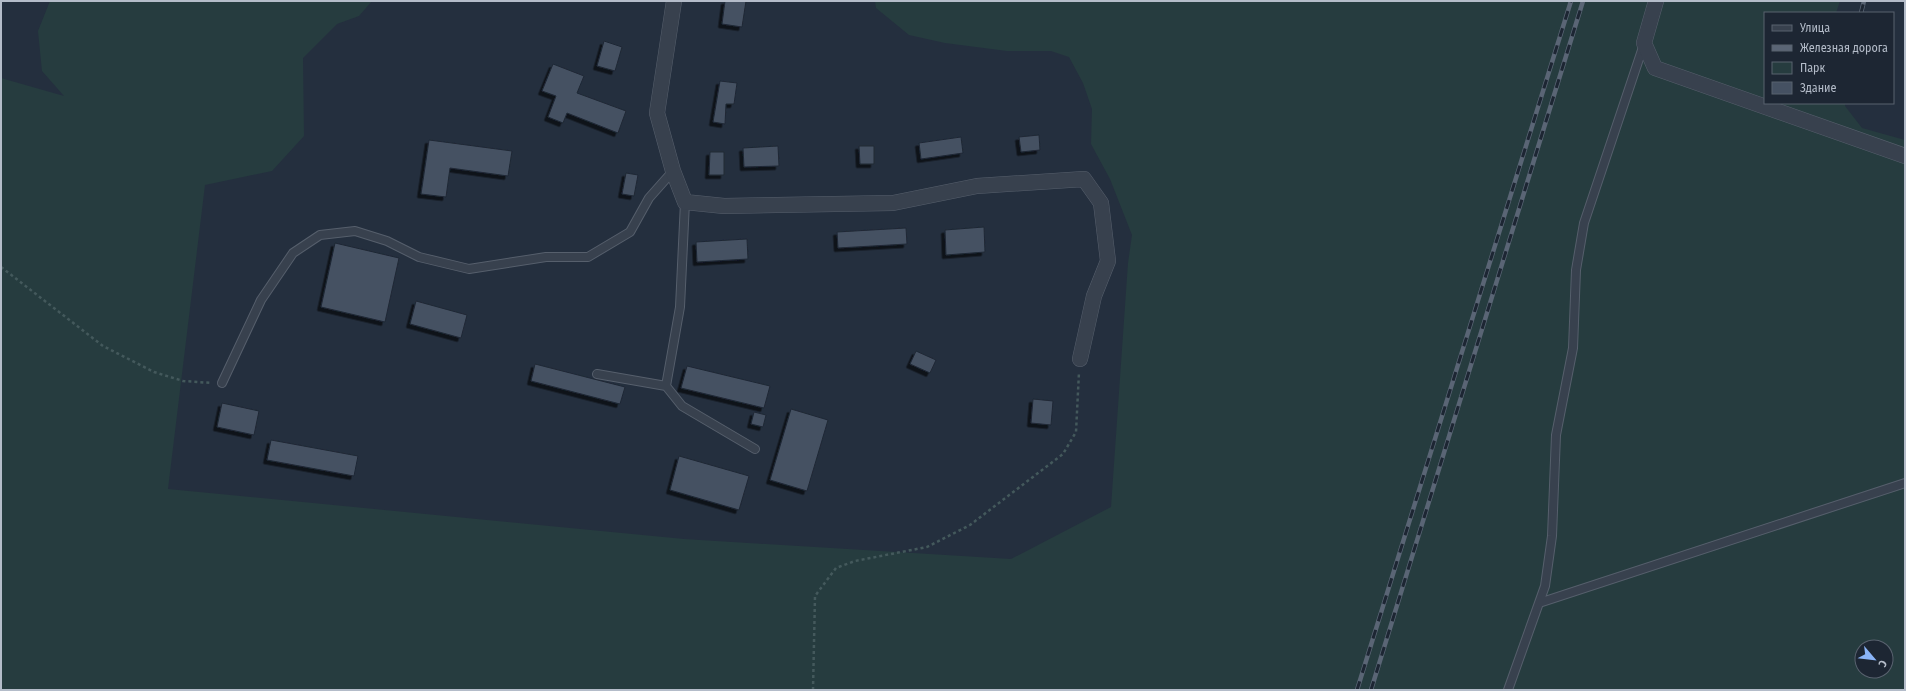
<svg xmlns="http://www.w3.org/2000/svg" width="1906" height="691" viewBox="0 0 1906 691" font-family="'Fira Sans Condensed',sans-serif">
	<defs>
		<filter id="shadow"><feDropShadow dx="-3.5" dy="3.5" stdDeviation="0" flood-color="#0009"/></filter>
	</defs>
	<rect width="100%" height="100%" fill="#242f3e"/>
	<path fill="#263c3f" fill-rule="evenodd" d="M50,1H372L359,16L337,24L303,58L304,136L272,171L205,185L168,489L684,539L1011,559L1111,507L1128,263L1132,235L1110,179L1091,144L1092,109L1083,83L1069,57L1051,51H1007L945,43L909,35L876,8L875,1H1840L1836,13H1765V103H1845V106L1862,128L1905,140V690H1V78L64,96L42,71L38,31ZM1862,647H1886V671H1862Z"/>
	<path fill="#455162" stroke="#1f2835" filter="url(#shadow)" d="M725,1H746L742,27L722,24Z
		M604,41L622,47L615,71L597,66Z
		M553,64L584,76L577,93L626,111L618,133L567,113L563,123L548,117L556,96L542,91Z
		M720,81L737,83L734,104H726L725,124L713,122Z
		M1039,135L1040,150L1021,152L1019,137Z
		M961,137L963,153L921,159L919,143Z
		M429,140L512,151L508,176L450,168L446,197L421,194Z
		M778,146L779,166L744,167L743,148Z
		M859,146H874V164H860Z
		M710,152H724V175H709Z
		M626,173L638,175L634,196L622,194Z
		M984,227L985,252L946,255L945,230Z
		M906,228L907,244L838,248L837,232Z
		M747,239L748,259L697,262L696,242Z
		M335,243L399,258L385,322L321,307Z
		M416,301L467,315L461,338L410,324Z
		M916,351L936,360L930,373L910,364Z
		M535,364L625,387L620,404L531,381Z
		M687,366L770,386L764,408L681,388Z
		M1033,399L1053,401L1051,425L1031,423Z
		M222,403L259,411L254,435L217,427Z
		M791,409L828,420L807,491L770,480Z
		M754,412L766,415L763,427L751,424Z
		M271,440L358,456L354,476L267,460Z
		M679,456L749,476L739,510L670,490Z"/>
	<g fill="none" stroke-linecap="round" stroke-linejoin="round">
		<defs>
			<path id="service" d="M597,374L666,386L680,307L685,202
				M222,383L261,300L293,253L320,235L355,231L387,241L419,257L469,269L546,257H588L630,232L649,198L673,171
				M666,386L682,406L755,449
				M1539,603L1905,483
				M1508,690L1545,586L1552,536L1556,435L1573,348L1576,270L1584,223L1644,44"/>
			<path id="minor" d="M674,1L657,113L673,171L685,202L724,206L893,203L977,186L1084,179L1101,203L1108,261L1094,296L1080,359
				M1656,1L1644,43L1655,68L1905,156"/>
		</defs>
		<use href="#service" stroke="#565f6c" stroke-width="10"/>
		<use href="#minor" stroke="#565f6c" stroke-width="16"/>
		<path stroke="#44595c" stroke-width="2.5" stroke-dasharray="3 3" stroke-linecap="butt" d="M1,267L103,346L154,372L183,381L212,383
			M813,690L815,596L836,568L855,561L927,547L970,525L1063,454L1076,432L1079,372"/>
		<use href="#service" stroke="#38414e" stroke-width="8"/>
		<use href="#minor" stroke="#38414e" stroke-width="15"/>
		<defs>
			<path id="rail" d="M1861,13L1864,1
				M1357,690L1571,1
				M1371,690L1583,1"/>
		</defs>
		<use href="#rail" stroke="#5a6575" stroke-width="4.5"/>
		<use href="#rail" stroke="#1d2633" stroke-width="3" stroke-dasharray="9" stroke-linecap="butt"/>
	</g>
	<rect width="1906" height="691" fill="none" stroke="#b4bcc9" stroke-width="4"/>
	<rect x="1764" y="12" width="130" height="92" fill="#1d2633" stroke="#59626f"/>
	<rect x="1772" y="25" width="20" height="6" fill="#38414e" stroke="#59626f"/>
	<text x="1800" y="32" font-size="12" fill="#b4bcc9">Улица</text>
	<rect x="1772" y="45" width="20" height="6" fill="#5a6575" stroke="#59626f"/>
	<text x="1800" y="52" font-size="12" fill="#b4bcc9">Железная дорога</text>
	<rect x="1772" y="62" width="20" height="12" fill="#263c3f" stroke="#59626f"/>
	<text x="1800" y="72" font-size="12" fill="#b4bcc9">Парк</text>
	<rect x="1772" y="82" width="20" height="12" fill="#455162" stroke="#59626f"/>
	<text x="1800" y="92" font-size="12" fill="#b4bcc9">Здание</text>
	<g transform="translate(1874 659) rotate(118)"><circle r="19" fill="#1d2633" stroke="#59626f"/>
	<path d="M0-3L7 15L0 10L-7 15Z" fill="#8ab4f8"/>
	<text y="-6" font-size="11" font-weight="bold" text-anchor="middle" fill="#b4bcc9">С</text>
	</g>
</svg>
